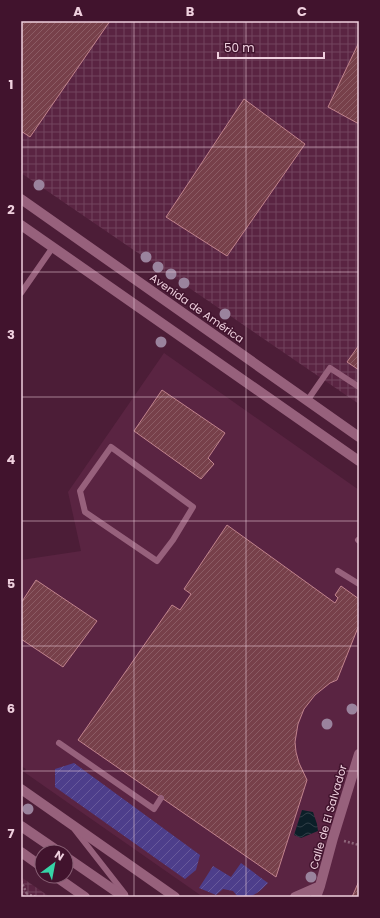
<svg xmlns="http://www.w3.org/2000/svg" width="380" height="918" viewBox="0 0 380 918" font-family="Poppins,sans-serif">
	<defs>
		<pattern id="industrial-grid" width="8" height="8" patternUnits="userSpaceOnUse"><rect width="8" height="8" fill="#5a2442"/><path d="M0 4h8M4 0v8" fill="none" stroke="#72435d"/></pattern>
		<pattern id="garden-furrows" width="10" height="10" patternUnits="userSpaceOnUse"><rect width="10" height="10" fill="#4d3e8b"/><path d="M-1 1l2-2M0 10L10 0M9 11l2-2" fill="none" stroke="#67599b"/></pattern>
		<pattern id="water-waves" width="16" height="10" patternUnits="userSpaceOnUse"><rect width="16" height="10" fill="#0c1f28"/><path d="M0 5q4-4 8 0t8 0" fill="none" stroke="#303e47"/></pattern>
		<pattern id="building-hatch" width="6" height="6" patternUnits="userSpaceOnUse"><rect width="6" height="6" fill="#77404a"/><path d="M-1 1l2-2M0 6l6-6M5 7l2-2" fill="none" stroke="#8b5b64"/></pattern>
	</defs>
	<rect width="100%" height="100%" fill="#4c1d37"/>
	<path fill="#5a2442" d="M164,353L359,490V897H203L24,772L26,769L21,766V560L81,551L68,492Z"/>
	<path fill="url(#industrial-grid)" d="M21,21H359V404L21,173Z
		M21,877L50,897H21Z"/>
	<path fill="url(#garden-furrows)" d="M74,763L200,855L196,870L185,879L55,787V769Z
		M241,863L268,883C257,894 254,897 238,897L233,891L223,889L216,895L199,888L213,866L231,877Z"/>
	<path fill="url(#water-waves)" d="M302,810L313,812L317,824L318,831L301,838L294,835Z"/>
	<path fill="url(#building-hatch)" stroke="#c1838d" d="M21,21H110L30,137L21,131Z
		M359,42V124L328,107Z
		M244,99L305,144L227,256L166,217Z
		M359,345V370L347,362Z
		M162,390L225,433L208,458L214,464L201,479L134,431Z
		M227,525L335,603L338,598L335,595L341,586L359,599V625L337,680L330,683L315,695L304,709L298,724L295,742L296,752L299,763L307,780L276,877L78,740L172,605L180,610L191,594L184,589Z
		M36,580L97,621L63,667L21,639V603Z
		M359,881V897H352Z"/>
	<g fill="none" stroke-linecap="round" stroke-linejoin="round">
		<path stroke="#8d657a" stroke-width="2.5" stroke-dasharray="2 2" stroke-linecap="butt" d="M344,841L359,845
			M21,881L27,894
			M23,897L27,894L37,897"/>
		<path stroke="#97617c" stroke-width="6" d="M21,293L53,247
			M307,401L330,368L359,387
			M111,447L193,507L173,540L157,561L85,512L80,491Z
			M358,540L359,541
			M338,571L359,584
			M59,743L154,809L161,798
			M75,830L125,894"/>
		<path stroke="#97617c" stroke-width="10" d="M21,199L359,437
			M21,225L359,461
			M21,789L175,897
			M21,826L59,852
			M21,852L42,867
			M66,857L124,897
			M55,876L85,897
			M295,897L320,886
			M316,897L320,886L333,838L359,754"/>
	</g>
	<g fill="#9a839d">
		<circle cx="39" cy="185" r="5.5"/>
		<circle cx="146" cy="257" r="5.5"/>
		<circle cx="158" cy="267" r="5.5"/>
		<circle cx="171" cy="274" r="5.5"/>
		<circle cx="184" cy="283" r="5.5"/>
		<circle cx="225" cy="314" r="5.5"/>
		<circle cx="161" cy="342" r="5.5"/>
		<circle cx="352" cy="709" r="5.5"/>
		<circle cx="327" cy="724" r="5.5"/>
		<circle cx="28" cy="809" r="5.5"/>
		<circle cx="311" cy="877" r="5.5"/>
	</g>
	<path fill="none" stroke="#efd0de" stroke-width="1" stroke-opacity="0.55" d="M134,21V897M246,21V897M21,147H359M21,272H359M21,397H359M21,521H359M21,646H359M21,771H359"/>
	<g text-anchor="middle" stroke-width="3" stroke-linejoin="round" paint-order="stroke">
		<g font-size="11" fill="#efd0de" stroke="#41132d">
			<text transform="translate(197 308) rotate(35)" y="4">Avenida de América</text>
			<text transform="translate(328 817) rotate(-74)" y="4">Calle de El Salvador</text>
		</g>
	</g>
	<rect width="380" height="918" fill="none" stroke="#41132d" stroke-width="44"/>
	<g transform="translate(54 864) rotate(32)"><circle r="19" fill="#41132d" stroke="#875f74"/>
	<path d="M0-3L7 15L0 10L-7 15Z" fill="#36d4a7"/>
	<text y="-6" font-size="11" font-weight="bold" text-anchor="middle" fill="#efd0de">N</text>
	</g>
	<path d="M218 52v6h106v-6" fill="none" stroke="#efd0de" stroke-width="2"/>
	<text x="224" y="52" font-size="12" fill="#efd0de" stroke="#41132d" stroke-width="3" paint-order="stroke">50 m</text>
	<rect x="22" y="22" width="336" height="874" fill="none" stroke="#efd0de" stroke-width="1.5"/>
	<g font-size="13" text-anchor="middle" font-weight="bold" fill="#efd0de">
		<text x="78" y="16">A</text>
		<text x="190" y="16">B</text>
		<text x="302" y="16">C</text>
		<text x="11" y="89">1</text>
		<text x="11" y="214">2</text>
		<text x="11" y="339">3</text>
		<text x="11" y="464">4</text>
		<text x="11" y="588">5</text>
		<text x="11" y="713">6</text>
		<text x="11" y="838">7</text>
	</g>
</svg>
